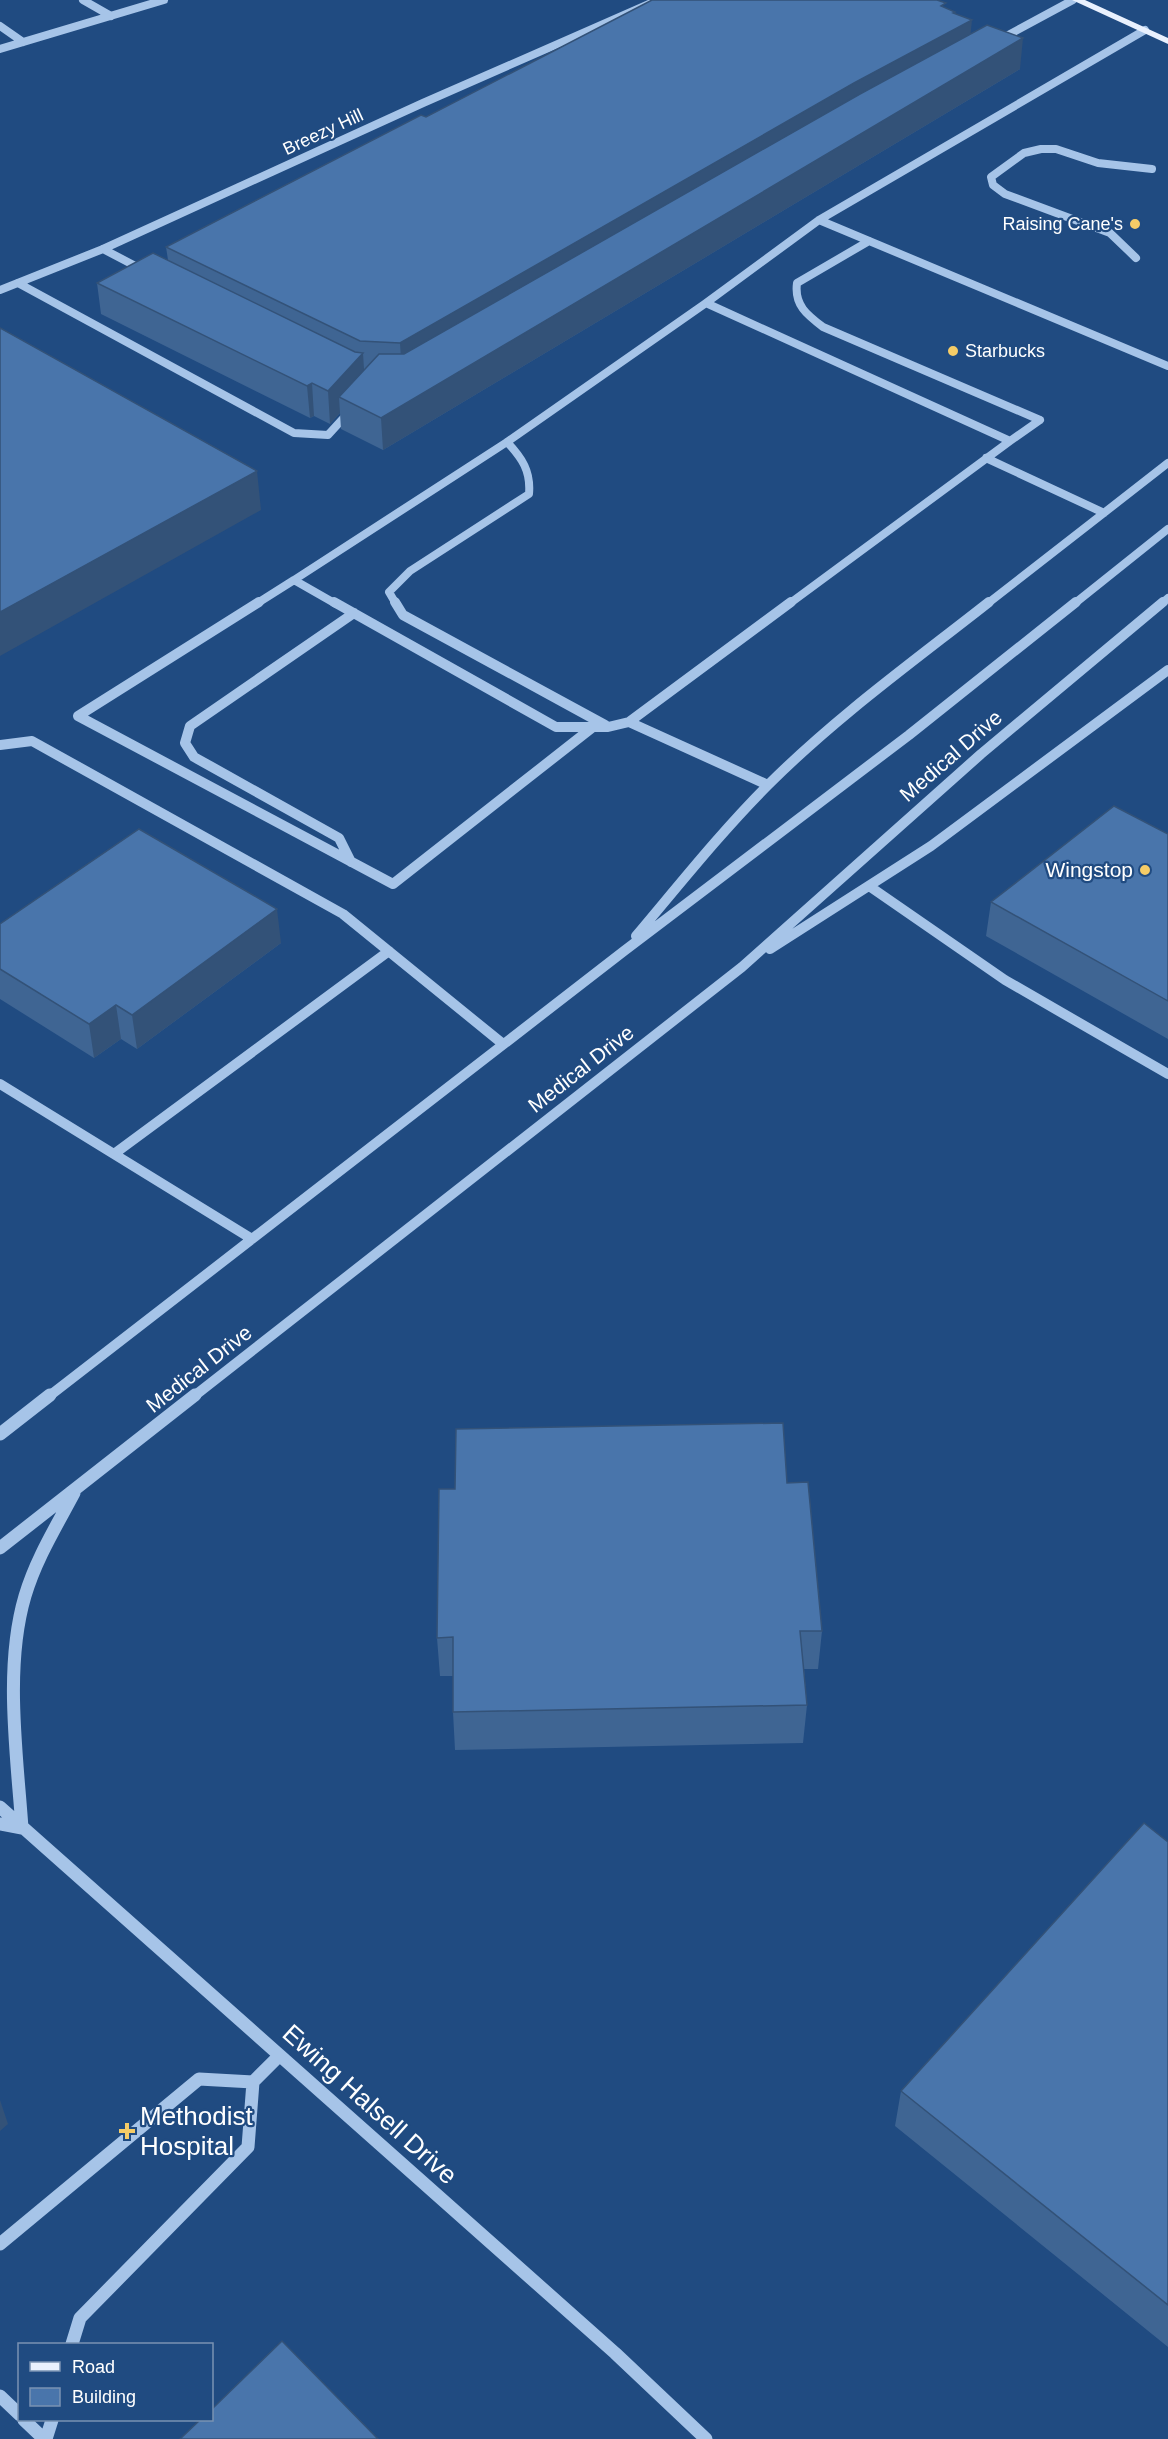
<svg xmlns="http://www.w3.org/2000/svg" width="1168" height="2439" viewBox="0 0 1168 2439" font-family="Arial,sans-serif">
	<rect width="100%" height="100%" fill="#204b81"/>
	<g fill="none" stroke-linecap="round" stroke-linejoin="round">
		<path stroke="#a6c4e8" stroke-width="8" d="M83,0L111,16
			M0,26L23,42
			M999,40L1073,0
			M0,49L164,0
			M819,220L1168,366
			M869,241L797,283C794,305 807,315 823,327L1040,420
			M103,249L143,270
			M1136,258L1110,233L1005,194L993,185L991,177L1024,153L1041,149H1056L1098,163L1152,169
			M18,283L294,433L328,435L349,412
			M0,290L103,249L423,103L658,0
			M706,303L819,220L1145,30
			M1010,441L1040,420
			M986,458L1104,513
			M256,604L294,580
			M336,604L294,580L507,442L706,303L1010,441L789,604
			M396,604L389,592L410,571L529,494C531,471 522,458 507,442
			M987,604L1168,463
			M1074,604L1168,529
			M1161,604L1168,598"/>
		<path stroke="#a6c4e8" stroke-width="10" d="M259,602L78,716L393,884L593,727
			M334,602L556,727H608L629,722L791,602
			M395,602L403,615L605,725
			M629,722L768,785
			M0,745L32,741L343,914L503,1044
			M351,862L339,838L194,757L185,743L190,726L354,613
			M869,886L1005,980L1168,1074
			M636,936C679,885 721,832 768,785C836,717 914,661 989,602
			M770,949L931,846L1168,670
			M0,1084L252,1239
			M114,1154L389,951
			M48,1397L624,951L909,735L1076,602
			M193,1397L742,967L981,754L1163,602"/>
		<path stroke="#a6c4e8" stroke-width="13" d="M0,1434L50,1395
			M0,1548L195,1395
			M0,1807L615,2353L706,2439
			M0,1824L22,1828
			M22,1828C17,1755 4,1667 25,1596C36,1559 56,1527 74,1493
			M0,2244L199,2079L253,2082
			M72,2344L80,2318L248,2147L253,2082L279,2056
			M0,2396L20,2415
			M24,2420L44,2439
			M46,2439L52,2420"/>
		<path fill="#e9f1fe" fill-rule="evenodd" d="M1072,0H1085L1168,38V44Z"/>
	</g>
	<path fill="#3f6593" d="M945,8L955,13L971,34L1020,69L383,450L341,429L340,413L330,424L314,416L310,418L101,314L97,283L168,260L166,247L426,117Z
		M1168,834V1039L986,936L991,902Z
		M0,924L281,943L137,1049L121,1039L94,1058L0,999Z
		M787,1483L822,1631L818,1669H804L807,1705L803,1743L455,1750L453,1712V1676H440L437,1638Z
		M1168,1842V2347L895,2126L901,2091Z"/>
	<path fill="#335278" d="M955,12L953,30L972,20L969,50L402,375L400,343Z
		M1023,38L1020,69L383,450L381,418Z
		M363,353L365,385L339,397L340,413L330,424L328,391Z
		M312,383L314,416L310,418L307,386Z
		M257,471L261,510L0,656V612Z
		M277,909L281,943L137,1049L132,1015Z
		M116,1005L121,1039L94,1058L89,1024Z
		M0,2100L8,2124L0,2131Z"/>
	<path fill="#4975ab" stroke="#335278" stroke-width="1.5" d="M652,0H937L946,3L941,6L955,12L953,13L972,20L854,83L400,343L360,341L166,247L421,115L426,117Z
		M987,25L1023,38L381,418L339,397L379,354H404L860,94Z
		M153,253L355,352L363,353L328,391L312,383L307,386L97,283Z
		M0,328L257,471L0,612Z
		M1114,806L1168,834V1001L991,902Z
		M139,829L277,909L132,1015L116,1005L89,1024L0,969V924Z
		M783,1423L787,1483L808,1482L822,1631H800L807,1705L453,1712V1637L437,1638L439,1489H455L456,1429Z
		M1144,1823L1168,1842V2305L901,2091Z
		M282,2341L378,2439H180L200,2420H212V2409Z"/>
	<g fill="#f5cc67" stroke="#204b81" stroke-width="2">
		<circle cx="1135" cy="224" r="6"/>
		<circle cx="953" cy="351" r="6"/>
		<circle cx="1145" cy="870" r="6"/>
		<path d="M124 2122h6v6h6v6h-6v6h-6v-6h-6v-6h6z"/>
	</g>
	<g text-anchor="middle" stroke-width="4.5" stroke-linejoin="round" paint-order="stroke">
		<g font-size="18" fill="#fff" stroke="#204b81">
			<text transform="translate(323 132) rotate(-25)" y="6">Breezy Hill</text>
		</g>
		<g font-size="18" fill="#fff" stroke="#204b81" text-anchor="end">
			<text x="1123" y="230">Raising Cane's</text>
			<text x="965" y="357" text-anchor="start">Starbucks</text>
		</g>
		<g font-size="21" fill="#fff" stroke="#204b81">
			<text transform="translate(951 756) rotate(-41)" y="7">Medical Drive</text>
			<text transform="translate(581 1069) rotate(-38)" y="7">Medical Drive</text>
			<text transform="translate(199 1369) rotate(-38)" y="7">Medical Drive</text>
		</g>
		<g font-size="21" fill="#fff" stroke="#204b81" text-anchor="end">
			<text x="1133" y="877">Wingstop</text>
		</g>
		<g font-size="26" fill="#fff" stroke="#204b81">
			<text transform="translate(370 2104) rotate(42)" y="9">Ewing Halsell Drive</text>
		</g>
		<g font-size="26" fill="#fff" stroke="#204b81" text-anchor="start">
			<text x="140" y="2125">Methodist<tspan x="140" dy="30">Hospital</tspan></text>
		</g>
	</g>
	<rect x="18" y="2343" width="195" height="78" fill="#204b81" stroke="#7993b3" stroke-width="1.5"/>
	<rect x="30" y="2362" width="30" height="9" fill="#e9f1fe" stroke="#7993b3" stroke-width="1.5"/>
	<text x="72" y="2373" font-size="18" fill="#ffffff">Road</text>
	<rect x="30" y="2388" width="30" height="18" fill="#4975ab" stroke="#7993b3" stroke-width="1.5"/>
	<text x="72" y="2403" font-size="18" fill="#ffffff">Building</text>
</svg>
